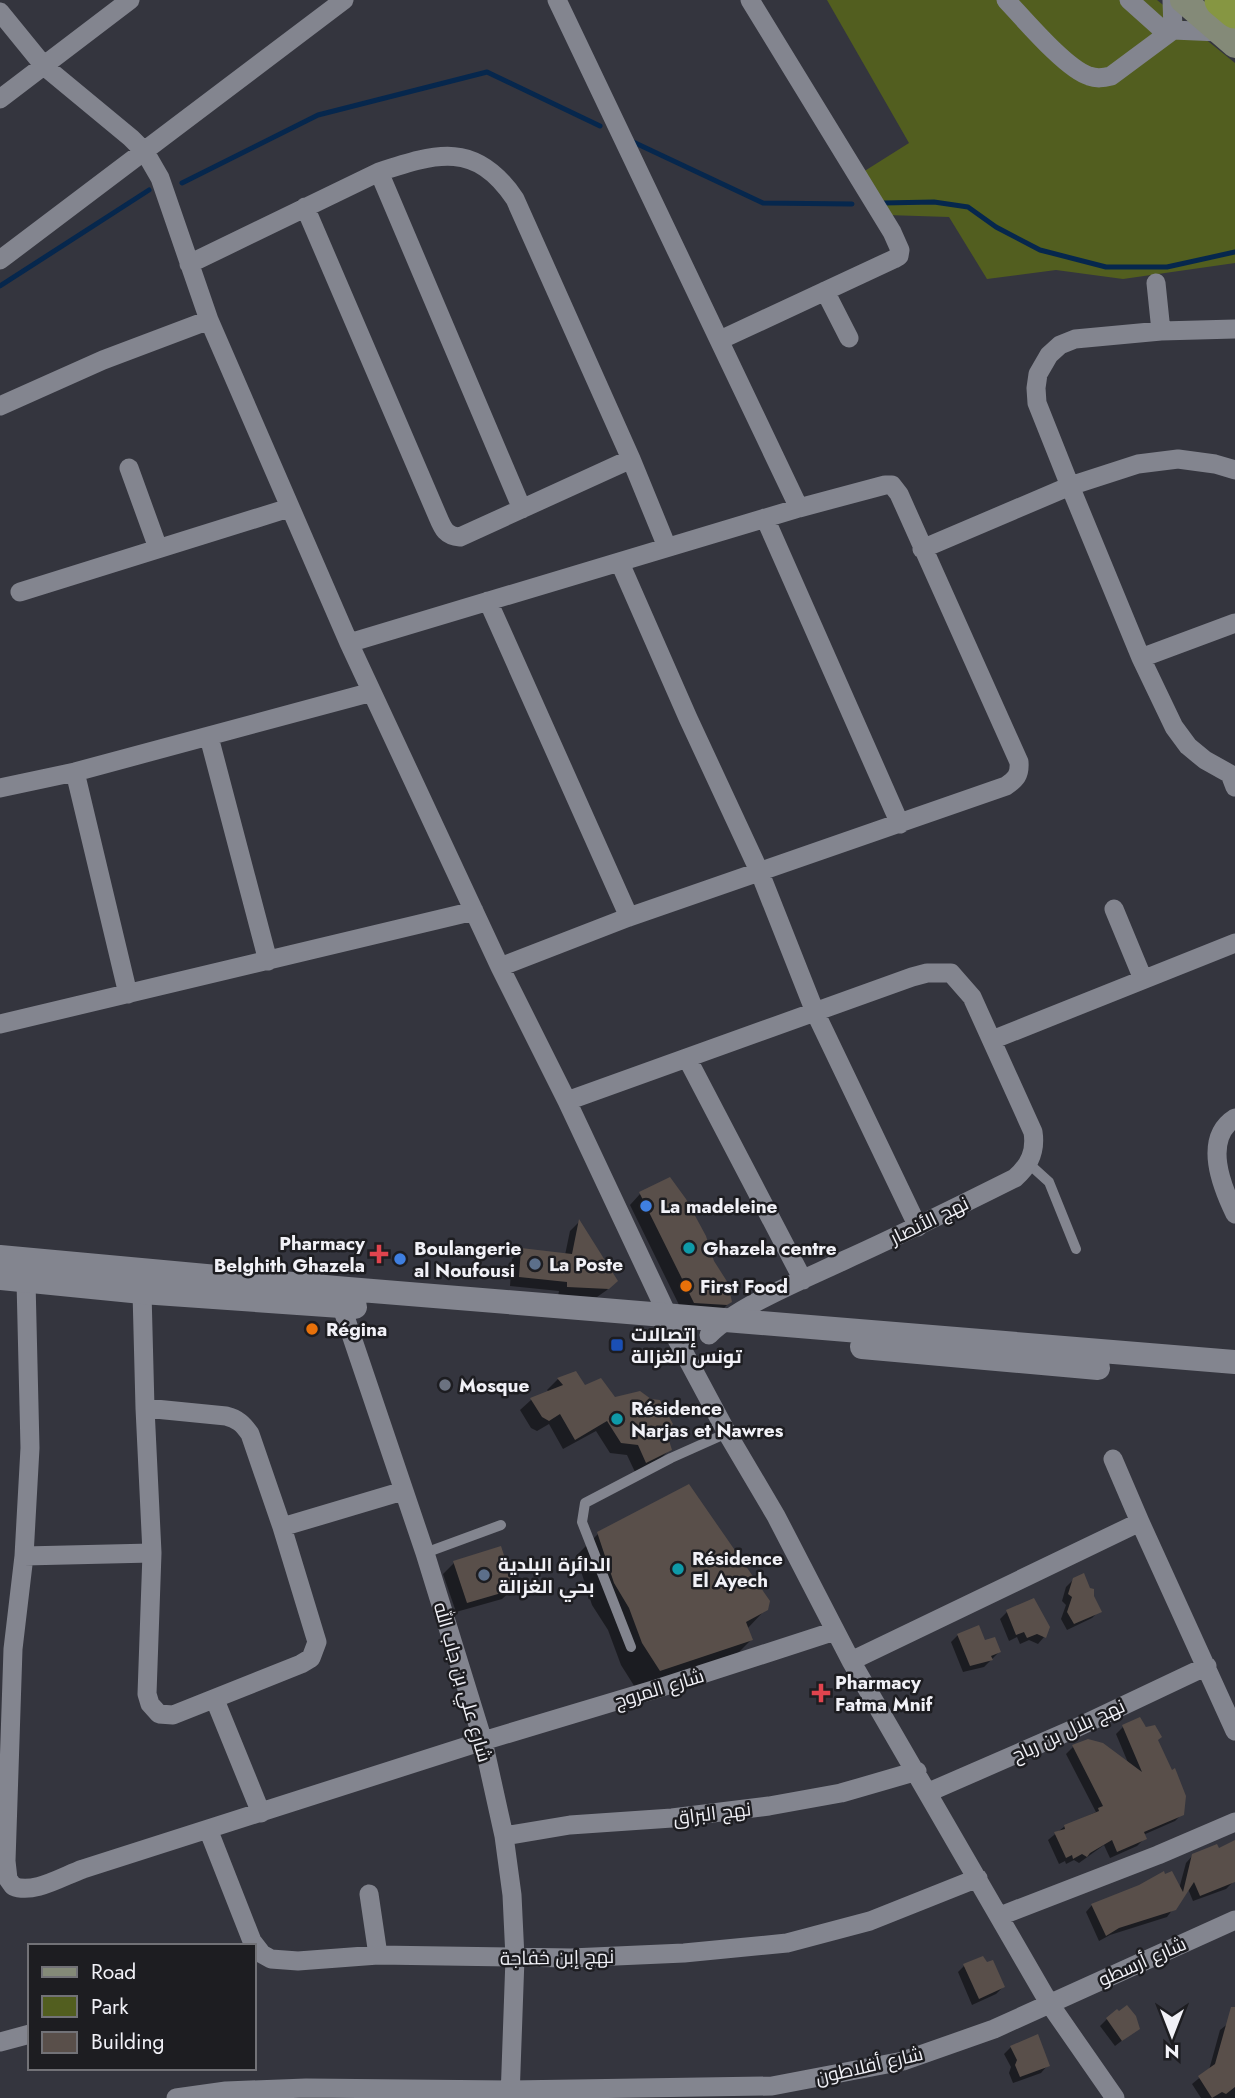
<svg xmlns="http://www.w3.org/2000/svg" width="1235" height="2098" viewBox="0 0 1235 2098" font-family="Jost,Cairo,sans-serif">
	<rect width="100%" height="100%" fill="#34353e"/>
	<path fill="#525e1f" d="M827,0H1157L1235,63V263L1123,279L1056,270L987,279L949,217L887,215L863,172L909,143Z"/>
	<path fill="#0007" d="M640,1194L712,1262L730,1302L719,1313H683L630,1205Z
		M579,1222L616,1280L607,1290L597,1297L558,1296L559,1291L510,1286L512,1259L522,1250L565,1255L570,1231Z
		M575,1373L584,1387L614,1399L664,1431L670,1449L659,1460L635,1472L627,1455L610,1453L596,1431L563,1449L549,1424L537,1431L531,1428L520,1410L531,1400L549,1392L547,1390L558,1379Z
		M598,1534L766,1609L747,1629L751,1640L729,1662L638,1692L621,1665L608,1630L592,1605L576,1556Z
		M454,1563L513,1589L502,1599L456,1612L443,1574Z
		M1074,1579L1092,1596L1099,1611L1092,1618L1067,1630L1061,1619L1066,1605L1062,1601L1066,1587Z
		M1007,1612L1044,1637L1038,1644L1029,1640L1020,1644L1017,1637L1009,1641L1000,1619Z
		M958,1635L984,1642L999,1652L984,1667L963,1672L951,1642Z
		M1139,1719L1157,1740L1182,1814L1175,1821L1143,1835L1144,1839L1137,1846L1110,1858L1104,1845L1079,1863L1074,1860L1066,1864L1065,1861L1059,1864L1048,1840L1065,1826L1096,1812L1066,1754L1073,1747L1129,1765L1116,1734L1123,1727Z
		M1235,1842V1873L1233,1882L1226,1889L1193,1901L1188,1889L1167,1917L1110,1935L1099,1941L1086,1912L1092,1905L1179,1889L1186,1863L1193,1855L1218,1850Z
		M964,1966L1003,1987L996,1994L972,2005L958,1972Z
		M1235,2018V2098H1201L1192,2084L1209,2070L1220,2030Z
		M1107,2019L1138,2028L1115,2046L1100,2026Z
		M1011,2047L1047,2066L1041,2073L1013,2083L1009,2073L1011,2067L1004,2054Z"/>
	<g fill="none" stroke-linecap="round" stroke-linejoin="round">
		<path stroke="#06274d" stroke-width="5" d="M631,141L763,203L852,204
			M182,183L318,115L487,72L600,126
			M883,203L934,202L968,207L996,227L1040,250L1106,267H1167L1235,252
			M0,286L149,190"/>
	</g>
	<path fill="#594f4a" d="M670,1177L686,1199L706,1236L714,1261L728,1283L732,1302L727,1305L694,1303L639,1192Z
		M579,1219L618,1281L609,1289L567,1287V1282L519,1277L521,1248L572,1254Z
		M576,1371L585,1385L601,1378L615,1397L640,1391L651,1399L660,1400L673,1424L666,1431L672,1450L646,1463L638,1445L621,1443L607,1421L575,1440L560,1414L549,1421L542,1417L530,1398L563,1385L557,1378Z
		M689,1484L770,1601L768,1610L746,1622L753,1640L660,1671L642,1643L629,1608L614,1583L597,1532Z
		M501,1546L515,1589L467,1603L453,1561Z
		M1084,1573L1090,1588L1094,1589V1596L1102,1612L1074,1624L1067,1612L1072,1597L1068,1594L1073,1578Z
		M1034,1598L1050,1627L1046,1638L1037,1634L1027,1638L1024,1632L1016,1635L1006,1610Z
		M979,1625L985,1640L995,1637L1001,1652L991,1656L993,1660L970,1666L957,1634Z
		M1140,1717L1146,1727L1155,1725L1162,1737L1158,1740L1172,1770L1175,1768L1186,1796L1184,1815L1144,1832L1147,1839L1117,1852L1112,1840L1090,1853L1087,1857L1082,1854L1073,1859L1072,1855L1066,1858L1054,1832L1065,1829L1064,1825L1099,1811L1098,1808L1103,1806L1072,1745L1088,1739L1103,1743L1142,1772L1122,1725Z
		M1235,1840V1882L1200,1896L1194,1882L1176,1910L1119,1928L1106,1936L1091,1904L1139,1885L1164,1871L1165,1874L1172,1871L1183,1892L1192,1854L1217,1844L1219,1848Z
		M983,1956L987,1962L993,1960L1005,1987L979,1999L963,1964Z
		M1127,2005L1136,2016L1140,2029L1122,2041L1106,2018L1117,2009L1119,2011Z
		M1231,2007H1235V2087L1226,2094L1222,2092L1212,2098L1198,2076L1215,2064Z
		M1038,2034L1050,2066L1020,2077L1015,2065L1017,2060L1010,2046Z"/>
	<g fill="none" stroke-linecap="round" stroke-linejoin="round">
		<path stroke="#83858f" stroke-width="10" d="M1028,1163L1049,1182L1076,1249
			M425,1553L501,1525
			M631,1647L582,1522L585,1503L671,1458L727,1433"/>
		<path stroke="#83858f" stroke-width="19" d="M557,0L799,508
			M1006,0C1024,19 1066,69 1089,76C1097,79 1103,78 1111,76L1173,30L1219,32
			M1129,0L1167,34
			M1172,0L1173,30
			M0,12L44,66L131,138L145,152L160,178L209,320L349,643L500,967L567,1101L668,1316L674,1334L727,1433L776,1516L851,1661L1049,2003L1115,2098
			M0,99L130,0
			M379,172L522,509
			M305,207L438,517C443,529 446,536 460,537L631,459
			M0,260L344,0
			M189,264L379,172C437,153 476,141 515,199L631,459L667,547
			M1156,283L1161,331
			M825,291L849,338
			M1235,329L1161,331L1075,339L1060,345L1049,355L1038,374L1036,388L1037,403L1070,486L1141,658L1174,727L1188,746L1205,760L1230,774L1235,787
			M720,340L894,259L899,256L900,250L892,232L750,0
			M0,406L103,360L209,320
			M129,468L158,548
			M765,518L900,824
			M922,549L1070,486L1138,464L1178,459L1215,464L1235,470
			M620,563L688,718L760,873L815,1012L918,1227
			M20,592L289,508
			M488,601L629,917
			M349,643L799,508L885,485H892L899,494L1019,762C1020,775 1016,779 1006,786L629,917L500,967
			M1141,658L1235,623
			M209,737L268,961
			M75,772L128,994
			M0,788L75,772L372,692
			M1114,909L1143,979
			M0,1024L474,911
			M992,1040L1235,943
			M687,1058L803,1280
			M567,1101L912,977L927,973H951L972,997L1033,1132C1036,1151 1030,1165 1015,1178C959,1206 903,1234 845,1260C805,1279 739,1305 709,1335
			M1235,1118C1202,1139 1222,1187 1235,1214
			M26,1281L30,1448L24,1556L13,1649L6,1861L8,1879L13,1886C33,1895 63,1876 83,1869L483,1741L656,1689L835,1631
			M142,1292L145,1408L152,1553L147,1694L150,1704L159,1714L173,1715L301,1664L311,1658L317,1642L282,1527L250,1434C243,1424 238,1419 226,1416L145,1408
			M337,1293L425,1553L483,1741L504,1836L512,1895L515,1958L510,2098
			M1113,1459L1140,1522L1235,1731
			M282,1527L403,1491
			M24,1556L152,1553
			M851,1661L1140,1522
			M215,1700L261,1813
			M929,1792L1076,1728L1207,1666
			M208,1829L252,1941L262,1954L271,1959L298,1961L378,1955L571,1958L684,1953L787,1943L870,1921L978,1878
			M504,1836L570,1825L672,1818L769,1806L841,1793L917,1771
			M369,1894L378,1955
			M1000,1916L1158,1855L1235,1822
			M0,2042L30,2034
			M176,2098L226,2091L306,2088L511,2090L772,2086L903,2061L994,2029L1235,1920"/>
		<path stroke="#83858f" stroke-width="24" d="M0,1257L336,1288L1235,1362
			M0,1278L142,1292L355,1307
			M862,1347L1098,1368"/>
		<path stroke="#848a78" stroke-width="26" d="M1183,0L1235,45"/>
		<path stroke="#869642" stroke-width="35" d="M1222,0L1235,11"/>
	</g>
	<g fill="#3f7fe0" stroke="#1d1d21" stroke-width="2.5">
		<circle cx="646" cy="1206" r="7"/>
		<circle cx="400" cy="1259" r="7"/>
	</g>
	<g fill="#0f9aa8" stroke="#1d1d21" stroke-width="2.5">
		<circle cx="689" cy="1248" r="7"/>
		<circle cx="617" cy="1419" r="7"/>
		<circle cx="678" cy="1569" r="7"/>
	</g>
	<g fill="#e0444e" stroke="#1d1d21" stroke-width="2.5">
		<path d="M375.5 1243.5h7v7h7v7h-7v7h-7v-7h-7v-7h7z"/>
		<path d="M817.5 1682.5h7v7h7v7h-7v7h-7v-7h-7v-7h7z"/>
	</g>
	<g fill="#5c6f8a" stroke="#1d1d21" stroke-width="2.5">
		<circle cx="535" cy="1264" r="7"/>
		<circle cx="484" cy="1575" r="7"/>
	</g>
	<g fill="#e8710a" stroke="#1d1d21" stroke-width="2.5">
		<circle cx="686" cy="1286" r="7"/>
		<circle cx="312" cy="1329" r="7"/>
	</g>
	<rect fill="#1a4fb4" stroke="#1d1d21" stroke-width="2.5" x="610" y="1338" width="14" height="14" rx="3.5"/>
	<circle fill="#6b7280" stroke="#1d1d21" stroke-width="2.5" cx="445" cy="1385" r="7"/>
	<g text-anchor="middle" stroke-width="5" stroke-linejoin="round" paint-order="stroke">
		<g font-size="19" font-weight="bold" fill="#f1f1f7" stroke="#1d1d21" text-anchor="start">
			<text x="660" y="1213">La madeleine</text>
			<text x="365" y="1250" text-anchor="end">Pharmacy<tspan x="365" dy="22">Belghith Ghazela</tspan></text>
			<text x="414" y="1255">Boulangerie<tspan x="414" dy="22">al Noufousi</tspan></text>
			<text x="703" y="1255">Ghazela centre</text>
			<text x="549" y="1271">La Poste</text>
			<text x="700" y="1293">First Food</text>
			<text x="326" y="1336">Régina</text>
			<text x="631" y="1341">إتصالات<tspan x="631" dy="22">تونس الغزالة</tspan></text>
			<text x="459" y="1392">Mosque</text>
			<text x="631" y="1415">Résidence<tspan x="631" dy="22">Narjas et Nawres</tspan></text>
			<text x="692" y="1565">Résidence<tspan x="692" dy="22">El Ayech</tspan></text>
			<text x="498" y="1571">الدائرة البلدية<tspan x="498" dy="22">بحي الغزالة</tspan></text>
			<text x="835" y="1689">Pharmacy<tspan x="835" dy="22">Fatma Mnif</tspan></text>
		</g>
		<g font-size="19" fill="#f1f1f7" stroke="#1d1d21">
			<text transform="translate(929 1220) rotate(-26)" y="7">نهج الأنصار</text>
			<text transform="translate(463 1682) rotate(74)" y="7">شارع علي بن جاب الله</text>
			<text transform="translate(659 1688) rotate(-17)" y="7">شارع المروج</text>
			<text transform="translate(1068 1730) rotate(-25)" y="7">نهج بلال بن رباح</text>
			<text transform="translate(712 1813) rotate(-7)" y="7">نهج البراق</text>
			<text transform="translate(557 1957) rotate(-1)" y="7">نهج إبن خفاجة</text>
			<text transform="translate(1142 1961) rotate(-24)" y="7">شارع أرسطو</text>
			<text transform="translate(869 2065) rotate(-13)" y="7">شارع أفلاطون</text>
		</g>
	</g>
	<rect x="28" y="1944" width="228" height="126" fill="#1d1d21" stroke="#727277" stroke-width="2"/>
	<rect x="42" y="1967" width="35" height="10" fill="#848a78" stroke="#727277" stroke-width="2"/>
	<text x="91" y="1979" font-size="21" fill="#f1f1f7">Road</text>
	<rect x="42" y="1996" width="35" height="21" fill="#525e1f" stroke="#727277" stroke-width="2"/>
	<text x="91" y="2014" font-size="21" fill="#f1f1f7">Park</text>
	<rect x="42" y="2032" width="35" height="21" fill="#594f4a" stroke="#727277" stroke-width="2"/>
	<text x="91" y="2049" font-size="21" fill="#f1f1f7">Building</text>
	<g transform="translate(1172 2035) rotate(180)" stroke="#1d1d21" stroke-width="5" paint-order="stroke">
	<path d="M0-5L12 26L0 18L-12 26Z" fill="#f1f1f7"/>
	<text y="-10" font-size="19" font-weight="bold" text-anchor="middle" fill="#f1f1f7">N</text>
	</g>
</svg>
